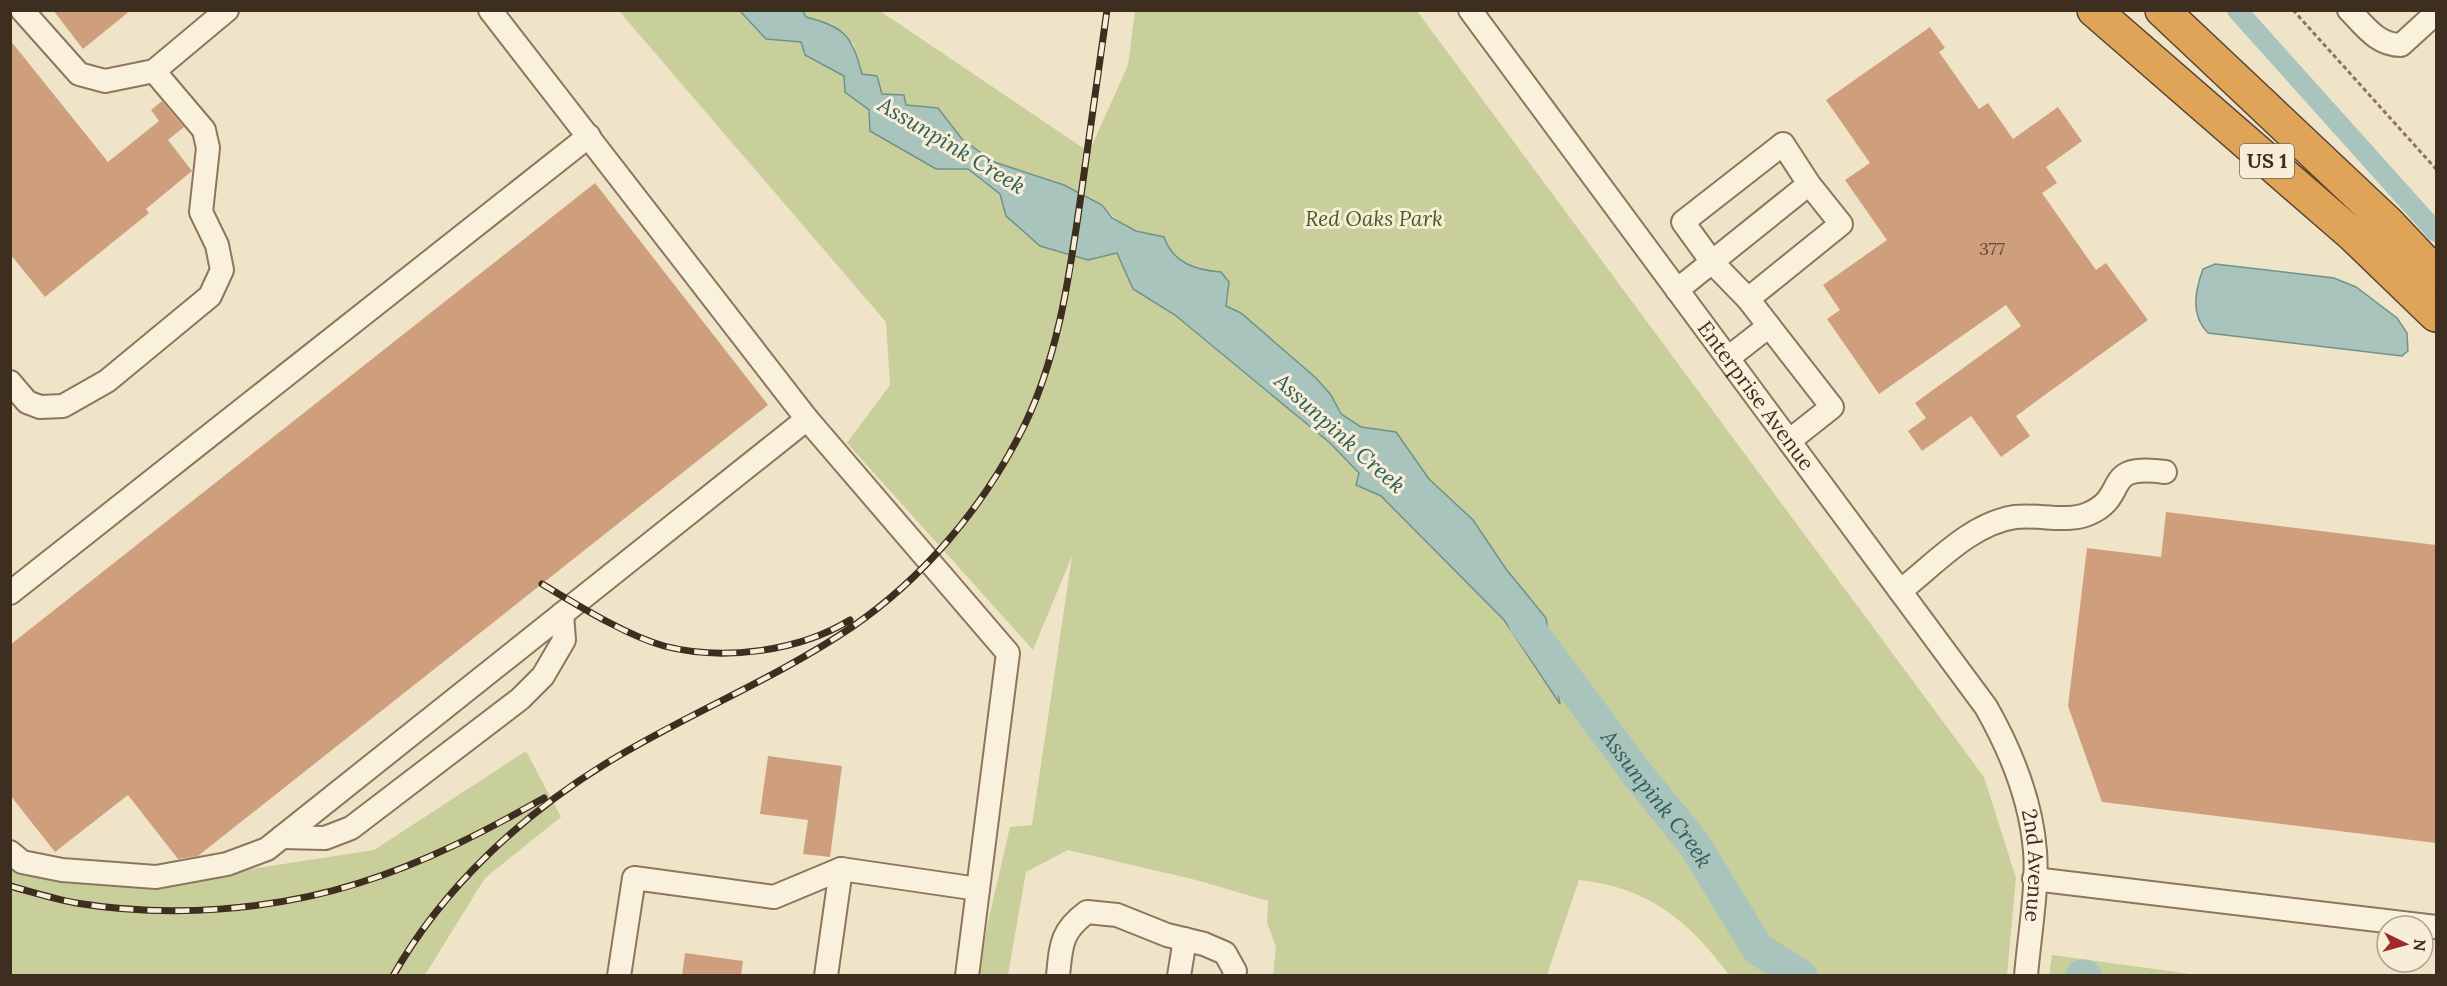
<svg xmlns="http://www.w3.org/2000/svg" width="2447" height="986" viewBox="0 0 2447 986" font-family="Lora,serif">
	<rect width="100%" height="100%" fill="#f0e4c8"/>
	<path fill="#c9cf9b" d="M619,11H740L766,39L802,42L805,55L845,76V92L869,110L936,169H968L1000,194L1006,216L1088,260L1117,253L1133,289L1175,315L1330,443L1359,474L1356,485L1381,496L1504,620L1559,702L1546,618L1506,569L1473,520L1429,479L1396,432L1361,427L1341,414L1331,395L1316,378L1241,313L1226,306L1229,282L1221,272C1195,270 1174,263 1164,237C1138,232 1118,226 1102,205L994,162L962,139L938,108L905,105L903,95L882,94L862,74L854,44L832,24L806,17L803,11H880L1089,152L1128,65L1135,11H1417L1984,777L2016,878L2007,975H1729C1689,921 1648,887 1579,880L1547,975H1273L1276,947L1267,923L1268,901L1196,880L1068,850L1026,872L1008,975H979L987,926L1010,827L1032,825L1072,556L1033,650L847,443L890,385L886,322Z
		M526,751L561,817L485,878L425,975L11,976V852L199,877L374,850Z
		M2052,955L2198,975H2049Z"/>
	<path fill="#a9c4bc" stroke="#6f938a" stroke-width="1.5" d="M740,11H803L806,17C845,27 852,36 862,74L877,76L882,94L904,95L906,105L938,108L962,139L994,162L1064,185L1102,205L1112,218L1136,231L1164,237C1173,263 1195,270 1221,272L1229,282L1226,306L1241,313L1316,378L1331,395L1341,414L1361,427L1396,432L1429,479L1473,520L1506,569L1546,618L1560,704L1504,620L1381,496L1356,485L1359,473L1330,443L1175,315L1133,289L1117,253L1088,260L1040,246L1006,216L1000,194L968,169H936L870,131L869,110L845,92L844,76L805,55L801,42L766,39Z
		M2215,264L2334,278L2356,287L2397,318L2407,333L2408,351L2402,356L2208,333C2190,315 2195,291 2203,269Z"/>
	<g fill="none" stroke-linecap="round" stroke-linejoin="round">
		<path stroke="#a9c4bc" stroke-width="20" d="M2237,10L2436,232"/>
		<g stroke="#a9c4bc" stroke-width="33">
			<path id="s1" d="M1525,623L1638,775L1694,844L1758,949L1801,976"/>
			<path d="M2082,976H2085"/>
		</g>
	</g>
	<path fill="#cf9f7d" d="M53,10H131L83,49Z
		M1930,27L1945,48L1939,52L1979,109L1988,103L2013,139L2058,107L2082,141L2046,167L2057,183L2042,193L2096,270L2106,263L2148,320L2016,416L2030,436L2001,457L1971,416L1922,451L1908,431L1926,418L1915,403L2021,326L2006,305L1879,394L1827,319L1840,310L1823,285L1887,240L1845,180L1870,163L1826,100Z
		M10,40L108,162L159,121L151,110L162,101L184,127L168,140L192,171L146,209L149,213L45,297L10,254Z
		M595,183L768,405L198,856L178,859L128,795L55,852L10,795V645Z
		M2166,512L2436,545V843L2102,802L2068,706L2087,548L2161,557Z
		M768,756L842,766L830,857L803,854L808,820L760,814Z
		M685,953L743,961L741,975H682Z"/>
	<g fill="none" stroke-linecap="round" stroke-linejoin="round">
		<defs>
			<g id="minor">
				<path d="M22,10L79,74L105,81L154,71L227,10"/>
				<path d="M490,10L807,419L1008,653L967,976"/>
				<path id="s2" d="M1470,10L1986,707C2011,751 2031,800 2035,851C2038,888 2029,938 2026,976"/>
				<path d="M2349,10C2365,26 2377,45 2401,45L2436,13"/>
				<path d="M1677,290L1809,184L1783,144L1683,222L1712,262L1748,299L1841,224L1809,184"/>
				<path d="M1748,299L1832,407L1789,441"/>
				<path d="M1728,358L1769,326"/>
				<path d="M10,382L27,402L40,407L63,406L107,381L210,296L222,270L217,245L201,212L208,148L204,130L154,71"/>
				<path d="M1900,591C1934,565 1971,523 2015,517C2038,514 2066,523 2088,514C2131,496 2099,463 2165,472"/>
				<path d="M10,593L589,136"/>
				<path d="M282,837L325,838L351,828L520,699L543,676L564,640L562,614"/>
				<path d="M10,852L22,862L62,870L156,877L227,864L267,849L807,419"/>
				<path d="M2034,879L2436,927"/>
				<path d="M619,976L634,878L774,897L841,869L978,889"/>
				<path d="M826,976L841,869"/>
				<path d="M1058,976C1061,945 1061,931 1087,912L1117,915L1167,935L1204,944L1225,953L1235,971L1234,976"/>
				<path d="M1179,976L1185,939"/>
			</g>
			<path id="highway" d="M2094,10L2353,235L2436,315
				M2162,10L2388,223L2436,274"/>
		</defs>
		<use href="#minor" stroke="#8d765c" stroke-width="26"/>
		<use href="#highway" stroke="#5b4430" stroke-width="36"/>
		<path stroke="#8d765c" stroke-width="3" stroke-dasharray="4.5 3" stroke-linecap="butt" d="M2293,10L2436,169"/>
		<use href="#minor" stroke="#faf1dc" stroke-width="22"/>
		<use href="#highway" stroke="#e0a458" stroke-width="33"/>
		<defs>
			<path id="rail" d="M542,584C576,604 625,635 664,646C722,661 798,652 850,620
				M10,886C32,892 54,899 76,903C168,918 271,911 359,883C424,863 486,831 544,798
				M393,976C443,887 524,813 610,761C689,713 775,679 852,627C922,579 980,511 1019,436C1059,360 1070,272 1082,188C1090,129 1099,70 1107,10"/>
		</defs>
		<use href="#rail" stroke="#3d2e20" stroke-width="7"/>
		<use href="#rail" stroke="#f7eed8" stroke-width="4.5" stroke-dasharray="14" stroke-linecap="butt"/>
	</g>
	<g text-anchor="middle" stroke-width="6" stroke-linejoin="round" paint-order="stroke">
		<g font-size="18" fill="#624a37">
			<text x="1992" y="255">377</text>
		</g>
		<rect fill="#f7eed8" stroke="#756857" stroke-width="1.5" x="2240" y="144" width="54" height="34" rx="4.5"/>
		<g font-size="20" font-weight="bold" fill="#3d2e20">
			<text x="2267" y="168">US 1</text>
		</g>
		<g font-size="21" font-style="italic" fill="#4d5a26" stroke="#f7eed8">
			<text x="1374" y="226">Red Oaks Park</text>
		</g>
		<g font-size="21" fill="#3d2e20" stroke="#f7eed8">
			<text dy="7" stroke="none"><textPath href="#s2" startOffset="480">Enterprise Avenue</textPath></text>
			<text dy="7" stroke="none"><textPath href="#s2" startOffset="1035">2nd Avenue</textPath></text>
		</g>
		<g font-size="22" font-style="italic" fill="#2f5d5a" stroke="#f7eed8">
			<text transform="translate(952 145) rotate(31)" y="8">Assunpink Creek</text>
			<text transform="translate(1340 433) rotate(42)" y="8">Assunpink Creek</text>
			<text dy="8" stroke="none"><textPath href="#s1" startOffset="220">Assunpink Creek</textPath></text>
		</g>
	</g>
	<rect width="2447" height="986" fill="none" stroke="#3d2e20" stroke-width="24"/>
	<g transform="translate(2405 944) rotate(95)"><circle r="28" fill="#f7eed8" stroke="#ada18e" stroke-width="1.5"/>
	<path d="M0-4.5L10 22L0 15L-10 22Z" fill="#9e2a2b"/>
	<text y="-9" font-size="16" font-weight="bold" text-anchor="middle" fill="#3d2e20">N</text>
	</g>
</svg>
